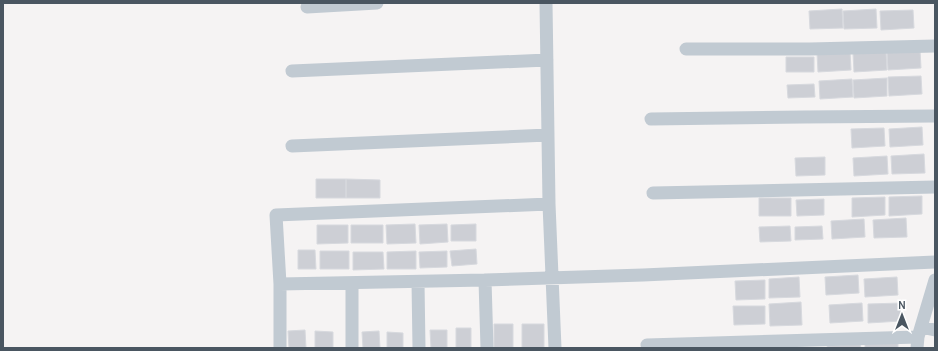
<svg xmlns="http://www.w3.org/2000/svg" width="938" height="351" viewBox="0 0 938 351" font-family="Karla,sans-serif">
	<rect width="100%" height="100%" fill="#f5f3f3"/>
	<path fill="#cdcfd5" stroke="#d7d9de" d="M842,9L843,28L810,29L809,11Z
		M876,9L877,28L844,29L843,11Z
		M913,10L914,28L881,30L880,11Z
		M920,50L921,68L888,70L887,52Z
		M850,51L851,70L818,72L817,53Z
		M886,51L887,70L854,72L853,53Z
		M786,57H814V72H786Z
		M921,76L922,94L889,96L888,77Z
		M887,78V96L854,98L853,80Z
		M852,79L853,97L820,99L819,81Z
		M814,84L815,97L788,98L787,85Z
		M922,127L923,145L890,147L889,129Z
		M884,128L885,146L852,148L851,129Z
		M924,154L925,173L892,174L891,156Z
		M887,156L888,174L854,176L853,158Z
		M825,157V175L796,176L795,158Z
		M316,179H346V198H316Z
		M346,179L380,180V198H346Z
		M922,196V214L889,216V197Z
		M885,197V215L852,217V198Z
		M759,198H791V216H759Z
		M824,199V215L797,216L796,200Z
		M906,218L907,237L874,238L873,220Z
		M864,219L865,237L832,239L831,221Z
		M415,224L416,243L387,244L386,225Z
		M447,224L448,242L420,244L419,225Z
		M476,224V241H451V225Z
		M317,225H348V243L317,244Z
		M351,225H383V243H351Z
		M790,226L791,241L760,242L759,227Z
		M822,226L823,239L795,240V227Z
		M476,249L477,264L452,266L450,251Z
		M298,250H315L316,269H298Z
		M320,251H349V269H320Z
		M416,251V269H387V252Z
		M447,251V267L420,268L419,252Z
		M353,252H383L384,269L353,270Z
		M858,275L859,293L826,295L825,277Z
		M799,277L800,297L769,298V279Z
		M897,277L898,295L865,297L864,279Z
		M765,280V299L736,300L735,281Z
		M801,302L802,325L770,326L769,304Z
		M862,303L863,321L830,323L829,305Z
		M901,303V321L868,323V304Z
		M733,306H765V324L734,325Z
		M494,324H513V348H494Z
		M522,324H544V348H522Z
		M456,328H471V348H456Z
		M305,330L306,348H289L288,331Z
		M430,330H447V348H431Z
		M315,331L333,332V348H315Z
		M379,331L380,348H363L362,332Z
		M387,332L403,333V348H387Z
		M898,343V348H865V344Z
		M860,344L861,348H828L827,346Z"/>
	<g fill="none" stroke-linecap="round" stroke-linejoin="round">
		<path stroke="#c1cad2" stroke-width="13" d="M546,3L549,204
			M307,7L377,3
			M686,49H810L935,46
			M292,71L547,60
			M651,119L803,117L935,116
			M292,146L548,135
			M653,193L935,187
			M485,280L487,348
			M418,282L419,348
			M352,283V348
			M280,284L485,280L643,275L935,262
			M921,327L935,330
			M647,345L918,337
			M280,348V284L276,215L549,204L555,348
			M917,348L918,337L935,280"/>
	</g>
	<rect width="938" height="351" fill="none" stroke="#4a5661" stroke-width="8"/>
	<g transform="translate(902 315)" stroke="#ffffff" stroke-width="3" paint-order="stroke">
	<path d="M0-3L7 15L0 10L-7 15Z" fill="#4a5661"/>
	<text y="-6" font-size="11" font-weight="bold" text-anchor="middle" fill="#4a5661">N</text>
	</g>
</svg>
